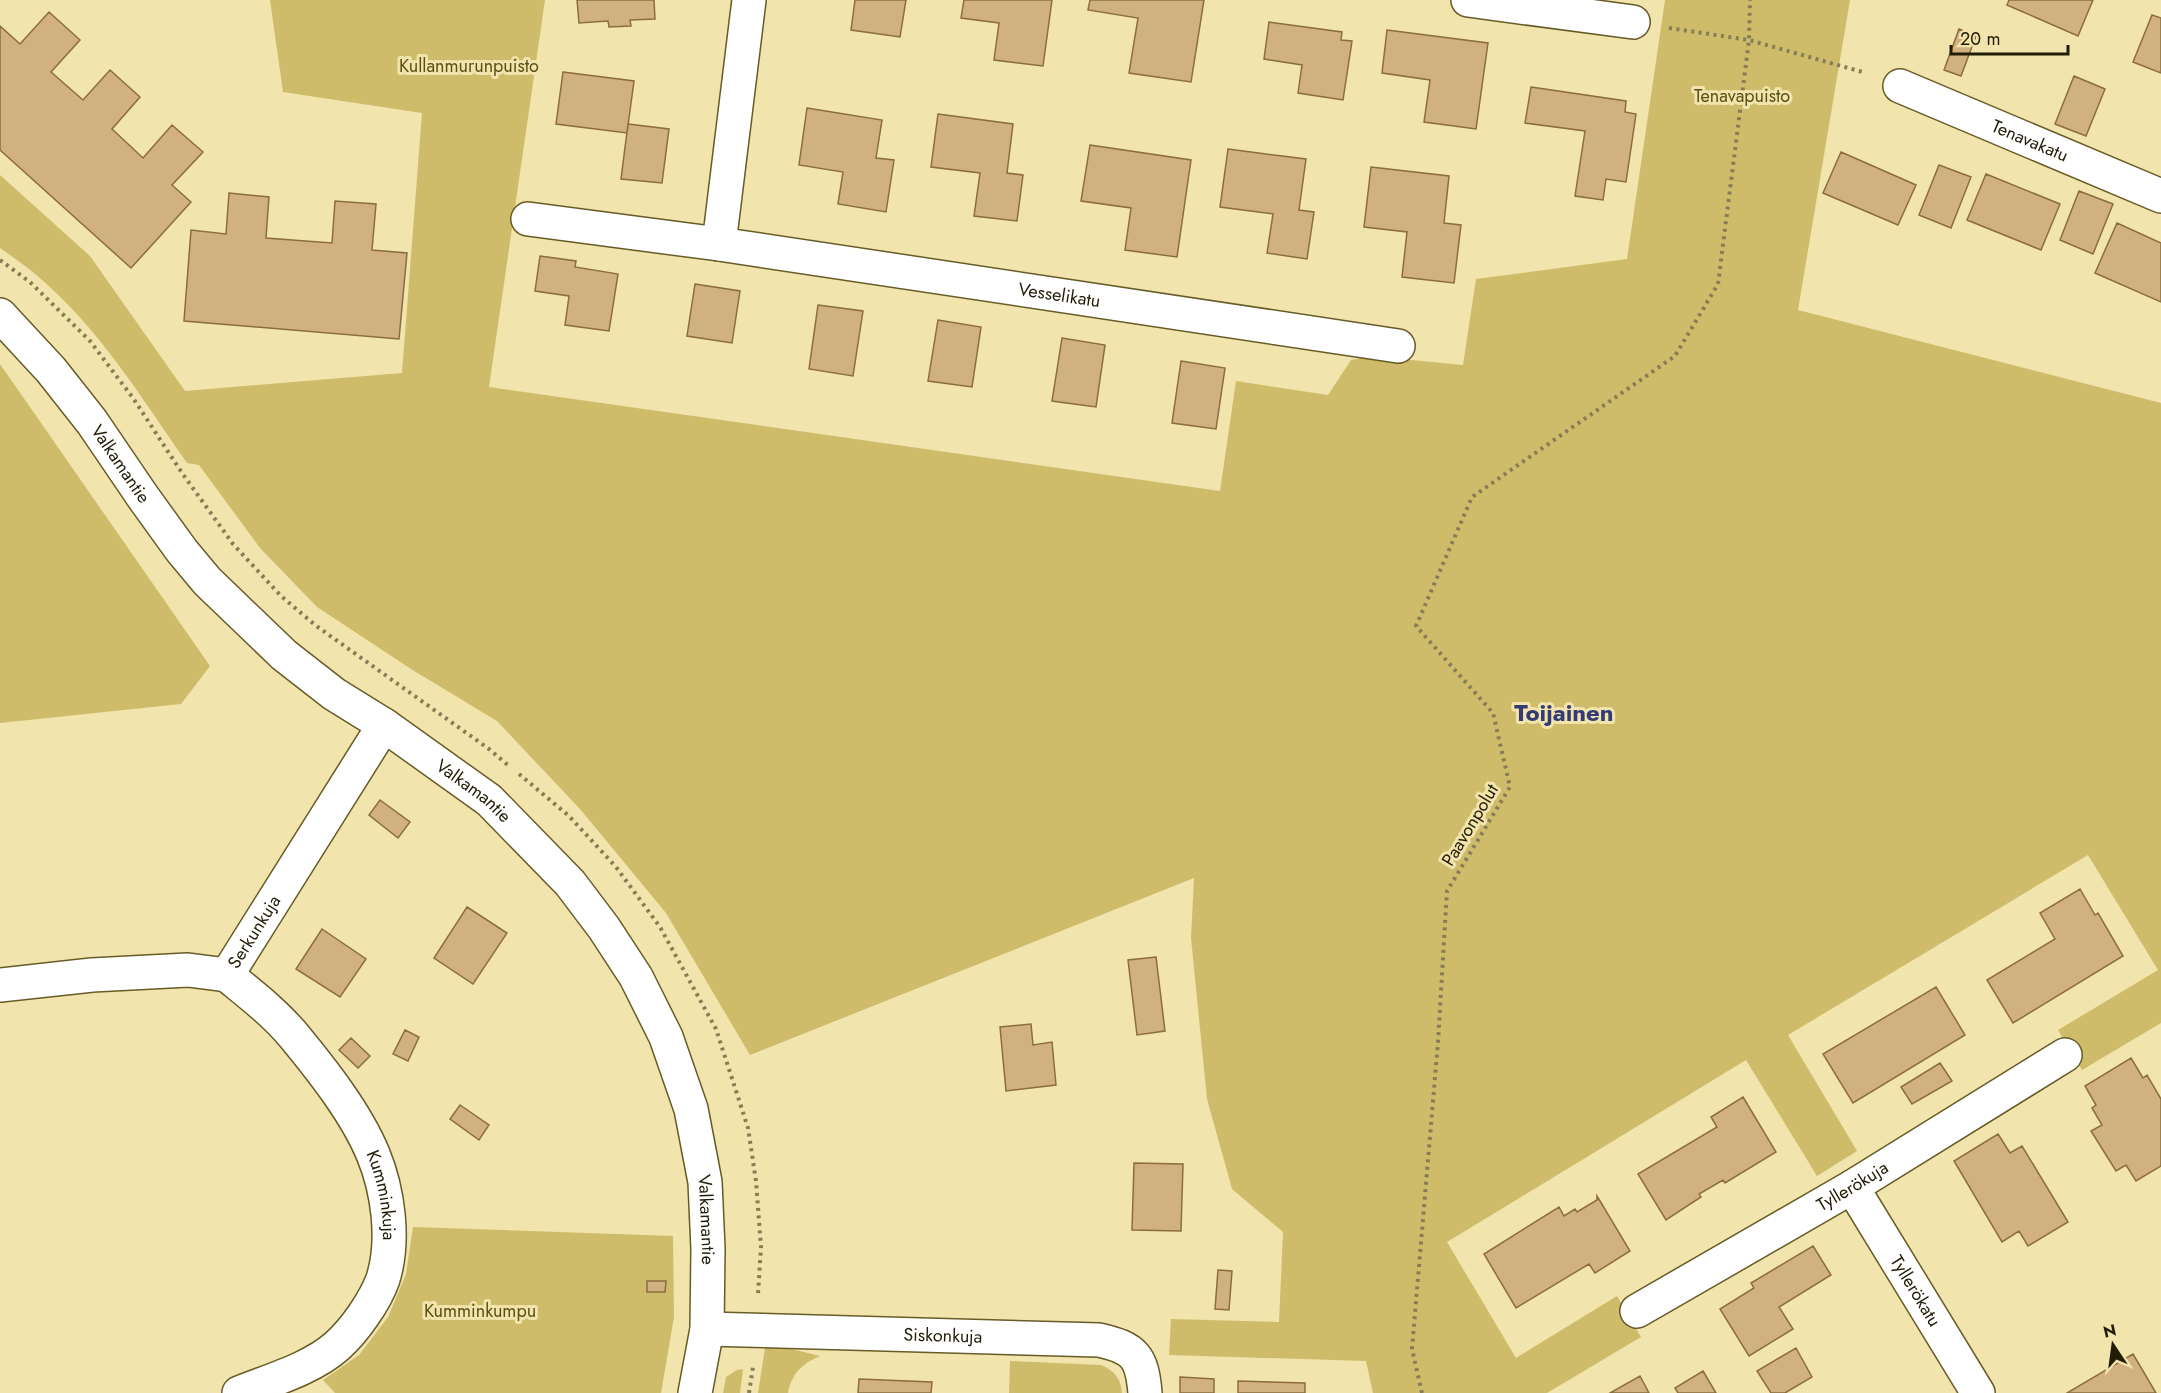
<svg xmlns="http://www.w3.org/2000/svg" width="2161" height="1393" viewBox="0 0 2161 1393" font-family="Jost,sans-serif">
	<rect width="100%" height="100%" fill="#f1e4ac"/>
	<path fill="#cfbc6a" d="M270,0H545L489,387L1220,491L1236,381L1328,395L1351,360L1371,356L1463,365L1476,279L1627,259L1665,0H1850L1798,310L2161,403V1023L2082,1070L2058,1030L2158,970L2088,855L1788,1035L1857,1151L1817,1176L1746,1060L1447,1242L1516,1358L1617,1296L1641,1337L1547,1393H1373L1366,1361L1169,1355L1171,1319L1279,1322L1283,1232L1232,1189L1207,1099L1191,938L1194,878L750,1055L666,913L580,809L497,721L411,669L317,607L260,548L199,465L187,463C141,397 97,325 34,273C23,264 11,256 0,248V175L90,256L185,391L402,373L422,113L283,92Z
		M0,364L210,666L181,704L0,723Z
		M413,1227L673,1236L674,1317L661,1393H335L323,1380L359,1355L388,1317L406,1274Z
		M771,1344L820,1356C802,1364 792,1373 788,1393H758L765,1348Z
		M1010,1361L1101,1365C1114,1370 1121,1379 1122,1393H1009Z
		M743,1369L740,1393H723L726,1377L737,1370Z"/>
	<path fill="#d1b081" stroke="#8b6d3f" stroke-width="1.5" d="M577,0H654L655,19L630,20L631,26L609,27L608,21L579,23Z
		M855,0H906L900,37L851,30Z
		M964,0H1052L1043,66L994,60L999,23L961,18Z
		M1090,0H1204L1191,82L1129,73L1138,18L1088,10Z
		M2009,0H2093L2078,36L2007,5Z
		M49,12L80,40L51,72L83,100L110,70L140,97L112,129L143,158L172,125L203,152L172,185L191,202L131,268L0,150V26L20,44Z
		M2152,15L2161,18V73L2133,62Z
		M1269,22L1342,32L1341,40L1352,41L1343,100L1298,93L1302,65L1264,59Z
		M1959,29L1976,36L1961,76L1944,70Z
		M1387,30L1488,43L1476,129L1424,122L1430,80L1382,73Z
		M563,72L634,81L627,133L556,124Z
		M2074,76L2105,89L2086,136L2055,124Z
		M1531,87L1626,101L1625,112L1636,114L1626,182L1606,179L1603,200L1575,196L1585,131L1525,123Z
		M807,108L882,120L876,158L894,160L886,212L838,204L843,172L799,165Z
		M938,114L1013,124L1007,173L1023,175L1017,221L974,216L980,173L931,167Z
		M628,124L669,129L662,183L621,179Z
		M1090,145L1191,160L1177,257L1125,250L1131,208L1081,201Z
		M1228,149L1306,159L1299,210L1314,212L1307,259L1267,253L1273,214L1220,207Z
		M1841,152L1916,185L1898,225L1823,193Z
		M1939,165L1971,177L1951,228L1919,215Z
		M1371,167L1449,176L1444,223L1461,225L1454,283L1402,277L1407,232L1364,227Z
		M1986,174L2060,204L2041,250L1967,220Z
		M2079,191L2113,204L2093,254L2060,240Z
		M229,193L269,197L266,238L332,243L335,201L376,204L372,250L407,253L399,339L184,321L191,230L226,234Z
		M2117,223L2161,243V302L2095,273Z
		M540,256L576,261L575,267L618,274L609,331L565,325L569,296L535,291Z
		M695,284L740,291L732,343L687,336Z
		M818,305L863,311L853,376L809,369Z
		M938,320L981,327L972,387L928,381Z
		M1062,338L1105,345L1096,407L1052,401Z
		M1181,361L1225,368L1216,429L1172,423Z
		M380,800L410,822L398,838L369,815Z
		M2080,889L2095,915L2098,913L2123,956L2013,1023L1987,980L2055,939L2040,913Z
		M467,907L507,933L473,984L434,958Z
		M322,929L366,959L340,997L296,969Z
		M1156,957L1165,1031L1137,1035L1128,960Z
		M1936,987L1965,1035L1853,1103L1823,1054Z
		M1031,1024L1033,1045L1052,1042L1056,1085L1006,1091L1000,1027Z
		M405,1030L419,1037L408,1061L393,1054Z
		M351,1038L370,1056L358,1068L339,1050Z
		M2131,1058L2143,1078L2147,1075L2161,1099V1166L2136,1181L2126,1165L2116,1171L2091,1131L2102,1125L2092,1108L2096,1105L2085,1086Z
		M1940,1063L1952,1081L1912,1104L1901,1087Z
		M1743,1097L1776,1152L1725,1183L1723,1180L1699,1194L1701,1197L1666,1220L1638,1174L1717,1127L1711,1117Z
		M460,1105L489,1125L479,1140L450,1119Z
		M1998,1134L2010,1153L2022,1146L2068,1222L2028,1246L2019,1231L2002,1242L1954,1161Z
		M1134,1163L1183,1164L1181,1231L1132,1230Z
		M1597,1196L1630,1251L1595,1273L1589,1264L1516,1308L1484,1254L1559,1207L1564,1216L1575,1209L1577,1212L1597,1200Z
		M1813,1246L1831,1275L1779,1307L1793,1329L1749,1356L1720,1309L1754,1288L1751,1283Z
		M1218,1270L1232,1271L1229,1310L1215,1309Z
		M647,1281H666L665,1292H647Z
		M1796,1348L1812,1377L1785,1393H1771L1757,1371Z
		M2133,1354L2156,1393H2067Z
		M1703,1371L1716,1393H1678L1675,1388Z
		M1640,1376L1649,1393H1610Z
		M1180,1377L1214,1379V1393H1180Z
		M859,1379L932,1382L931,1393H858Z
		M1238,1381L1305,1383V1393H1238Z"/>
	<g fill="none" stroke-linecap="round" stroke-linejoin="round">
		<defs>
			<g id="minor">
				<path id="s1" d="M749,0L719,244L1398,346"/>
				<path d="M1468,0L1633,22"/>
				<path id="s2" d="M1900,86L2161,196"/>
				<path d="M528,219L719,244"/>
				<path id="s3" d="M227,975C250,994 275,1013 294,1036C322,1070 356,1113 373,1154C388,1190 395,1240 383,1279C375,1301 355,1330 337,1346C311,1369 271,1380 239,1393"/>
				<path id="s4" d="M0,985L92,975L188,970L227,975L384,725"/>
				<path id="s5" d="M1852,1187L1978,1393"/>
				<path id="s6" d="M1637,1311L1852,1187L2065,1055"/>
				<path id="s7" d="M707,1329L1099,1340C1135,1348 1142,1357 1145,1393"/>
			</g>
			<g id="tertiary">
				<path id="s8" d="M0,315L51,370L92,422L143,497L182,551L207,581L284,655L334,694L384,725L489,800L570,883L604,928L636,977L666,1037L691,1109L705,1182L708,1249L707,1329L695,1393"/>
			</g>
		</defs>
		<use href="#minor" stroke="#675b27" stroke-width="36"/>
		<use href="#tertiary" stroke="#675b27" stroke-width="36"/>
		<path stroke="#867d56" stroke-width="4" stroke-dasharray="3 4.5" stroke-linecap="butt" d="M1669,28L1749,40L1866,73
			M0,260L30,282L90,341L133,398L182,473L233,544L281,596L315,625L489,749L509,766
			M519,774L569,816L616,867L660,927L716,1029L748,1128L756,1181L761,1247L758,1294
			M749,1393L753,1367
			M1422,1393L1412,1349L1438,1042L1447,891L1510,787L1493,713L1416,626L1472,497L1675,356L1718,284L1749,40L1750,0"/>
		<use href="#minor" stroke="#fff" stroke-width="33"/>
		<use href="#tertiary" stroke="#fff" stroke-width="33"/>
	</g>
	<g text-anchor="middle" stroke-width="6" stroke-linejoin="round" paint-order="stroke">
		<g font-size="18" fill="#5b4f14" stroke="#f1e4ac">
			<text x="469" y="72">Kullanmurunpuisto</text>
			<text x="1742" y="102">Tenavapuisto</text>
			<text x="480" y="1317">Kumminkumpu</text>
		</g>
		<g font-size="18" fill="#221d07" stroke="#f1e4ac">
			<text dy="6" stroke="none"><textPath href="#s2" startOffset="141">Tenavakatu</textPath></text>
			<text dy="6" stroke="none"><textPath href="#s1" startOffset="590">Vesselikatu</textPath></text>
			<text dy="6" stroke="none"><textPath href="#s8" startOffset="192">Valkamantie</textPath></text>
			<text dy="6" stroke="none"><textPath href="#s8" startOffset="678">Valkamantie</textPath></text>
			<text transform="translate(1470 825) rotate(-59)" y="6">Paavonpolut</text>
			<text dy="6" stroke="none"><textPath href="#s4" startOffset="279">Serkunkuja</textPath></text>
			<text dy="6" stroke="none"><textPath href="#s6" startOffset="249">Tyllerökuja</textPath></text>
			<text dy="6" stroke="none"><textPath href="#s3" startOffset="276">Kumminkuja</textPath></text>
			<text dy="6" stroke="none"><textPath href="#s8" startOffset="1182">Valkamantie</textPath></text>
			<text dy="6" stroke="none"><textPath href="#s5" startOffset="122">Tyllerökatu</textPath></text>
			<text dy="6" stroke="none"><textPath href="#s7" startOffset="236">Siskonkuja</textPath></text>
		</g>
		<g font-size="24" font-weight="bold" fill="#343a75" stroke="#f1e4ac">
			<text x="1564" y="721">Toijainen</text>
		</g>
	</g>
	<g transform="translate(2113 1345) rotate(347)" stroke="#f1e4ac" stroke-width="4.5" paint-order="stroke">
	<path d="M0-4.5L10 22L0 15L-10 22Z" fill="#221d07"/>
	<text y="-9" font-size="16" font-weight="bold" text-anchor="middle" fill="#221d07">N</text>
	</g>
	<path d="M1951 45v9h117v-9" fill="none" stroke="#221d07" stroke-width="3"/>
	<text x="1960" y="45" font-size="18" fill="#221d07" stroke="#f1e4ac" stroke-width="4.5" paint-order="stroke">20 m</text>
</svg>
